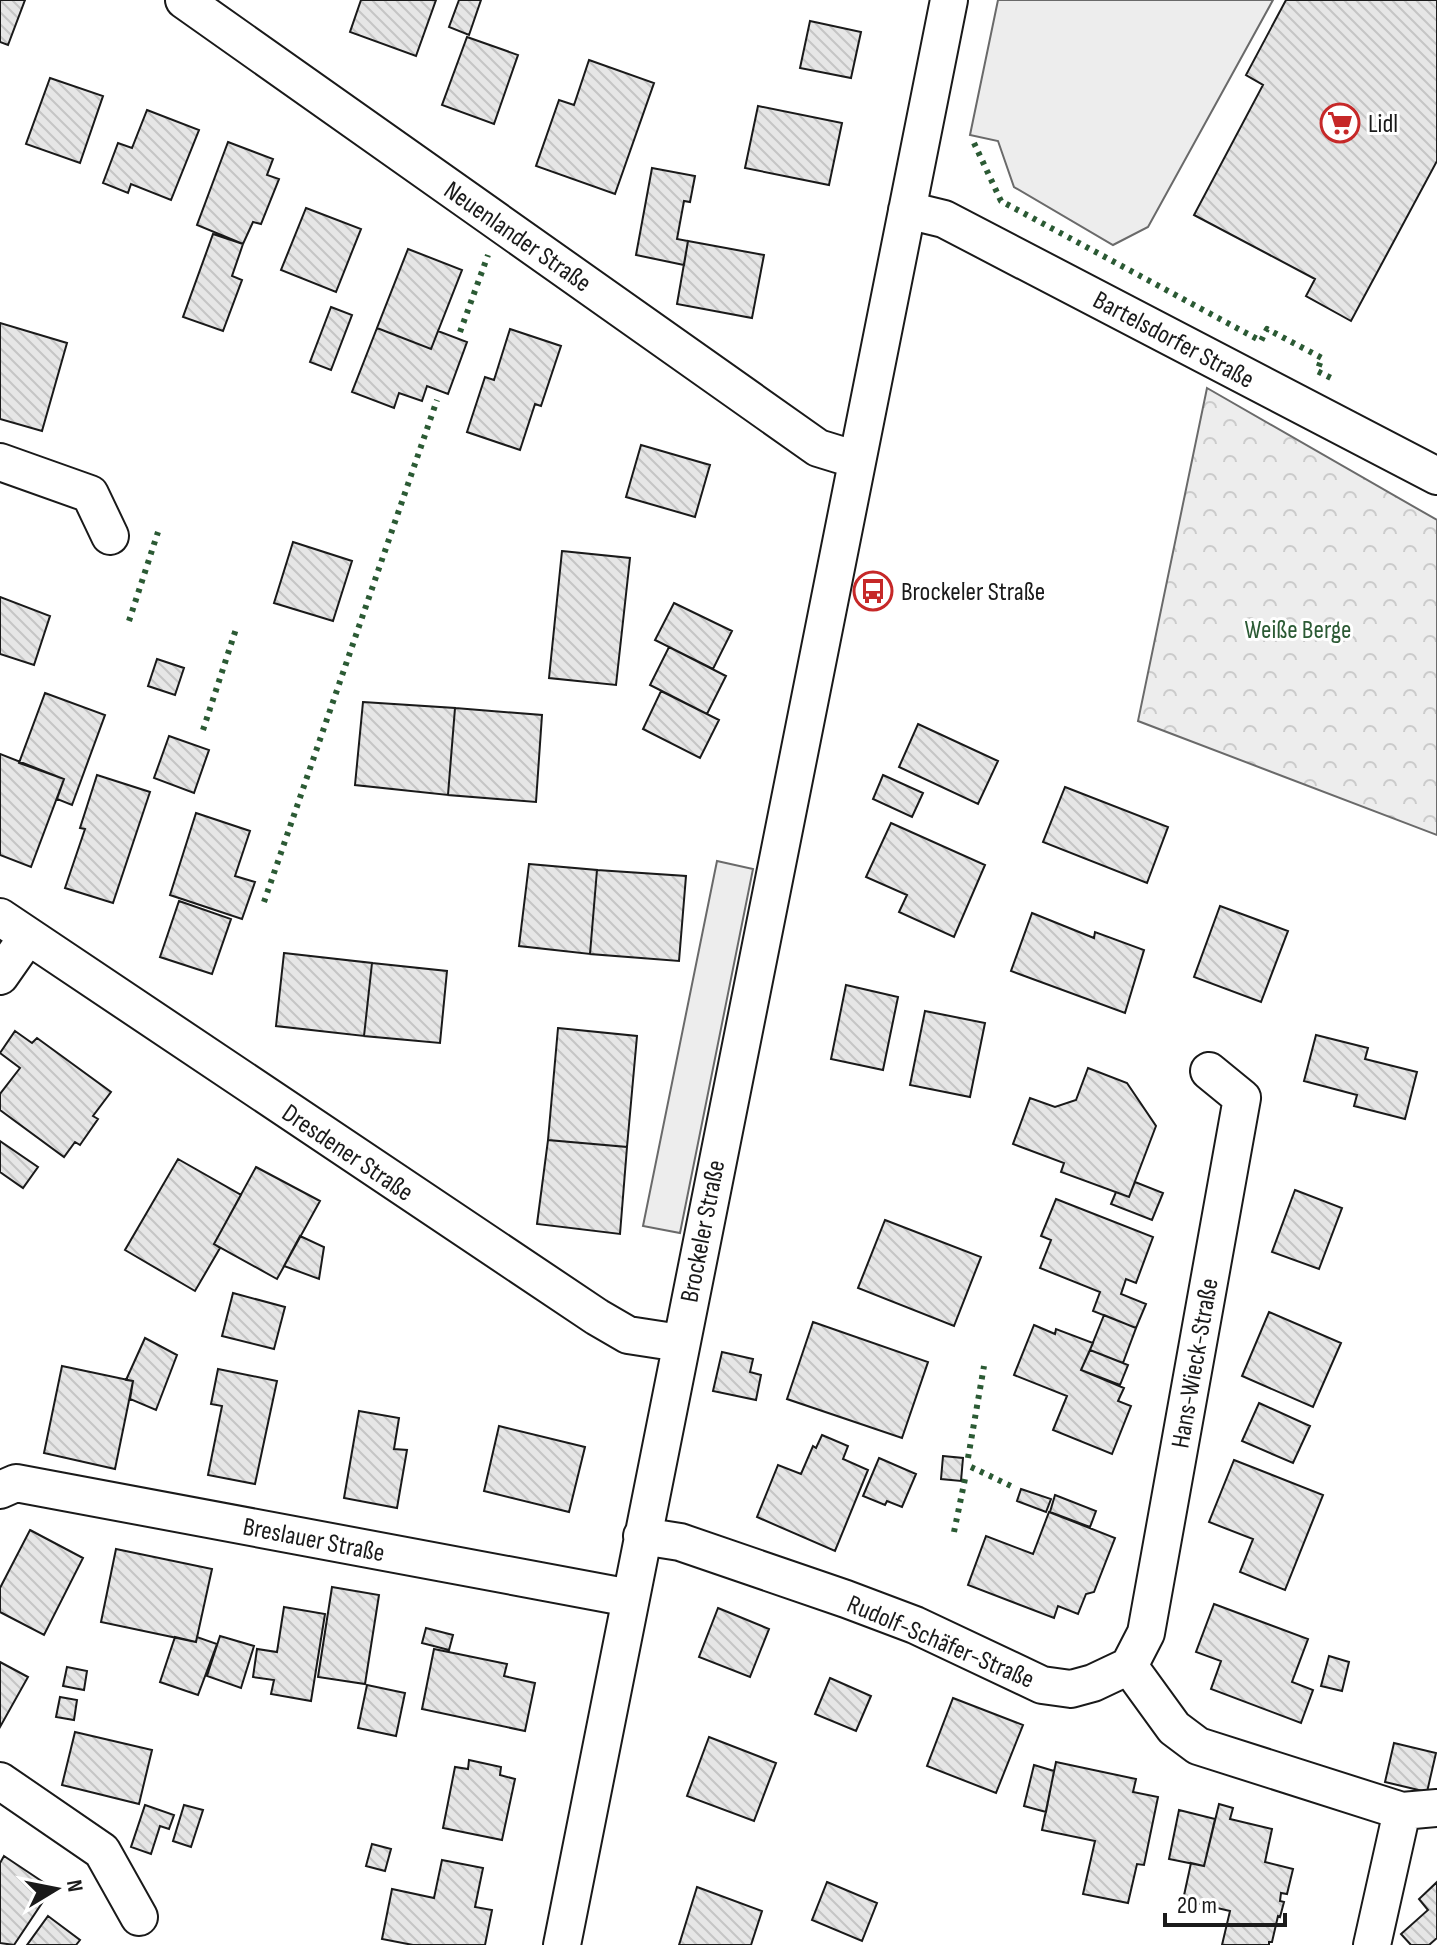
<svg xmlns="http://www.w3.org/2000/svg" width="1437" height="1945" viewBox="0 0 1437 1945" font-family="'Sofia Sans Condensed',sans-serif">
	<defs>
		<pattern id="forest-crowns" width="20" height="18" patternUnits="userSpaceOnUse" patternTransform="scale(2)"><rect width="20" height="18" fill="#ededed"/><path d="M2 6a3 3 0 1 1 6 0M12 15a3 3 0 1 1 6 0" fill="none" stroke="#cbcbcb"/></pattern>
		<pattern id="building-back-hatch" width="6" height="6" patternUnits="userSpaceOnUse" patternTransform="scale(2)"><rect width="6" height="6" fill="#e6e6e6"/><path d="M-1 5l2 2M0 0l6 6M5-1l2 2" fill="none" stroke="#c5c5c5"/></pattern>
	</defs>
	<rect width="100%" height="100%" fill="#fff"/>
	<path fill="url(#forest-crowns)" stroke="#6a6a6a" stroke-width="2" d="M1207,388L1437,520V835L1138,721Z"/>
	<path fill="#ededed" stroke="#6a6a6a" stroke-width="2" d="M998,0H1273L1148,227L1113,245L1014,187L998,141L970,135Z
		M717,861L753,869L680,1233L643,1226Z"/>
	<path fill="url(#building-back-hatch)" stroke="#1a1a1a" stroke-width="2" d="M0,0H25L8,45L0,42Z
		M361,0H436L416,56L350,32Z
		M459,0H481L469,35L449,27Z
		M1286,0H1437V161L1351,321L1306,296L1315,279L1194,215L1263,85L1246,75Z
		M810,21L861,32L851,78L800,68Z
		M467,37L518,55L494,124L442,105Z
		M589,60L654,83L615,194L536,166L559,100L574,105Z
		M50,78L103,96L80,163L26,144Z
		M758,106L842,123L829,185L745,168Z
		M147,110L199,130L171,200L131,184L128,193L103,183L118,143L132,148Z
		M228,142L273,159L267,175L279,179L261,224L253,222L243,244L197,225Z
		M652,168L695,176L690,202L684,201L677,239L688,241L684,265L636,255Z
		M306,208L361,229L336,292L281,270Z
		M213,234L243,244L232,276L242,280L223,331L183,317Z
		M688,241L764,255L752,318L677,304Z
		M408,249L462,270L431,349L377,328Z
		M331,307L352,315L331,370L310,362Z
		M0,323L67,343L42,431L0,419Z
		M377,328L431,349L438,331L467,342L448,394L427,386L422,401L399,393L394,408L352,392Z
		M510,329L561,346L541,406L535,404L520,450L467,432L485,377L494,380Z
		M641,445L710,465L695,517L626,497Z
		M293,542L352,561L333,621L274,603Z
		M562,551L630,558L616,685L549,678Z
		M0,597L50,616L34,665L0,654Z
		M674,603L732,631L713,669L655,640Z
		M669,647L726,676L707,714L650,685Z
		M157,659L184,668L175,695L148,686Z
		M661,691L719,720L700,758L643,729Z
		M45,693L105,715L72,805L57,799L64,779L19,763Z
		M363,702L455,708L448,795L355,785Z
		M455,708L542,715L536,802L448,795Z
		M918,724L998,761L978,804L899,767Z
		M169,736L209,750L194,793L154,778Z
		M0,754L64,779L31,867L0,855Z
		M97,775L150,792L113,903L65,888L85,829L80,828Z
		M883,775L923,793L912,817L873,799Z
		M1065,787L1168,827L1147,883L1043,842Z
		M196,813L250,831L235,876L255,882L242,919L170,895Z
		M891,823L985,865L954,937L899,912L907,895L866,877Z
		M529,864L597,870L590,954L519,946Z
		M597,870L686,876L679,961L590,954Z
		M179,901L231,919L212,974L160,957Z
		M1220,906L1288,931L1261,1002L1194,977Z
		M1032,913L1094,938L1095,932L1144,950L1125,1013L1011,971Z
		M284,953L372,963L364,1036L276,1026Z
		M372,963L447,971L440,1043L364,1036Z
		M846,985L898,997L883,1070L831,1059Z
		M925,1011L985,1023L970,1097L910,1085Z
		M558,1028L637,1036L627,1147L548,1140Z
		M15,1031L32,1043L37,1038L111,1092L93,1116L98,1119L80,1145L75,1142L64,1157L0,1110V1094L20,1068L0,1053Z
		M1316,1035L1368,1048L1365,1059L1417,1072L1405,1119L1354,1106L1357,1095L1304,1081Z
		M1088,1068L1127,1083L1156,1126L1129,1197L1061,1172L1064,1163L1013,1144L1030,1098L1055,1107L1076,1100Z
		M548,1140L627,1147L620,1234L537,1224Z
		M0,1141L38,1167L23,1188L0,1172Z
		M178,1159L241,1195L214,1244L220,1248L195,1291L125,1250Z
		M256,1167L320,1201L277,1279L214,1244Z
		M1135,1182L1163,1193L1152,1220L1111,1204L1116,1192L1129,1197Z
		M1295,1190L1342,1208L1319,1269L1272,1252Z
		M1056,1199L1153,1237L1136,1283L1126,1279L1121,1294L1146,1304L1136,1328L1093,1311L1100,1292L1040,1268L1051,1240L1041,1236Z
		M885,1220L981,1257L954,1326L858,1288Z
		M300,1236L324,1247L319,1279L284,1266Z
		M233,1293L285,1307L274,1349L222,1336Z
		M1269,1312L1341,1343L1313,1407L1242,1376Z
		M1104,1315L1136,1328L1123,1363L1090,1350Z
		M813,1322L928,1362L902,1438L787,1399Z
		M1034,1325L1055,1334L1056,1329L1093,1343L1081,1370L1124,1388L1118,1401L1131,1406L1112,1454L1053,1430L1067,1396L1014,1375Z
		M145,1338L177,1355L156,1410L130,1399L133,1381L126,1380Z
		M1090,1350L1128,1365L1120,1385L1081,1370Z
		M722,1352L753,1359L750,1372L761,1375L756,1400L713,1391Z
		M62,1366L133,1381L115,1469L44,1453Z
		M218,1369L277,1381L255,1484L208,1475L222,1406L211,1404Z
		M1259,1403L1310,1426L1293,1463L1242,1441Z
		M359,1411L399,1418L394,1449L407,1450L397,1508L344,1498Z
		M499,1426L585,1447L569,1512L484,1491Z
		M822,1435L848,1446L843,1459L868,1470L835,1551L757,1517L778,1465L801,1474L813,1446L816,1448Z
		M943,1456L963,1458L961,1481L941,1479Z
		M879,1458L916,1474L902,1507L887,1501L885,1505L863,1496Z
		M1234,1460L1323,1495L1285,1590L1240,1572L1253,1539L1209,1522Z
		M1021,1489L1051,1499L1046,1512L1017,1501Z
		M1055,1495L1096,1511L1090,1527L1050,1512Z
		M1049,1512L1115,1538L1094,1592L1086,1594L1078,1614L1058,1606L1054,1618L968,1585L986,1536L1033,1554Z
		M30,1530L83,1558L44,1635L0,1612V1588Z
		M116,1549L212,1569L196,1642L101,1622Z
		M332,1587L379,1595L365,1684L318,1677Z
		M1214,1604L1308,1639L1292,1682L1313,1690L1301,1723L1211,1689L1221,1661L1196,1652Z
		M284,1607L325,1614L311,1701L271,1694L274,1680L253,1677L257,1649L277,1652Z
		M718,1608L769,1629L750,1677L699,1657Z
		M426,1628L453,1635L449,1650L422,1643Z
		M220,1636L254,1646L241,1688L207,1676Z
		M175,1637L196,1642L197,1637L217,1644L198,1695L160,1682Z
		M434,1649L507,1664L504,1676L535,1683L525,1731L422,1709Z
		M1329,1656L1349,1662L1342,1691L1321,1686Z
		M0,1662L28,1677L0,1727Z
		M67,1667L87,1671L84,1690L63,1686Z
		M830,1678L871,1696L856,1731L815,1714Z
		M367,1685L405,1693L396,1736L358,1728Z
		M60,1697L77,1700L74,1720L56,1717Z
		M953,1698L1023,1725L996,1793L927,1766Z
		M75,1732L152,1750L139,1804L62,1785Z
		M709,1737L776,1763L754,1821L687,1796Z
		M1394,1743L1436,1753L1427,1792L1385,1782Z
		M469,1760L501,1767L500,1775L515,1779L502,1840L443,1828L455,1767L468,1769Z
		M1056,1762L1136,1779L1133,1792L1158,1797L1144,1865L1137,1864L1128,1903L1083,1894L1095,1841L1042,1830Z
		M1034,1765L1054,1771L1046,1812L1024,1806Z
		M1219,1804L1233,1808L1230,1819L1272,1829L1265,1862L1293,1869L1287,1894L1281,1893L1280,1901L1284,1902L1280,1917L1278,1916L1272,1942H1269V1945H1222L1230,1911L1183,1900L1191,1863L1204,1866Z
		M145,1805L174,1815L169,1829L160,1826L151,1854L131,1847Z
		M184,1805L203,1810L191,1847L173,1841Z
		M1179,1810L1215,1819L1204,1866L1169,1859Z
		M372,1844L391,1849L385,1871L366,1866Z
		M4,1856L52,1888L14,1945L0,1943V1863Z
		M442,1860L483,1868L475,1907L492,1910L485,1945H413L382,1939L392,1889L434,1898Z
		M827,1882L877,1903L862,1941L812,1920Z
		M1437,1882V1938L1429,1945H1411L1401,1934L1428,1910L1419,1899Z
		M697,1887L762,1911L751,1945H679Z
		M48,1916L80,1940L76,1945H27Z"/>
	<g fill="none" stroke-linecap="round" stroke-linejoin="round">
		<defs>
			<path id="street" d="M184,0L818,448L857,460
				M907,210L944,219L1437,476
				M0,462L90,494L110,536
				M0,917L597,1317L628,1335L680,1343
				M0,976L28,936
				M0,1490L16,1483L630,1598
				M642,1536L680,1542L846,1599L915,1625L1042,1685L1071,1689L1093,1683L1129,1666L1174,1728L1198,1746L1402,1811L1437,1808
				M1129,1666L1146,1633L1242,1098L1209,1071
				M0,1781L102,1851L139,1917
				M562,1945L949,0
				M1372,1945L1402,1811"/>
		</defs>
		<use href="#street" stroke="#1a1a1a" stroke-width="40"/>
		<use href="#street" stroke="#fff" stroke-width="36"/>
		<path stroke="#2b5a34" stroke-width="6" stroke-dasharray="4 6" stroke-linecap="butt" d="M974,143L1001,201L1261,341L1267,329L1322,358L1317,371L1331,378
			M460,332L488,255
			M129,621L158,532
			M203,730L236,629
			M264,902L437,400
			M968,1458L984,1366
			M971,1467L1011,1486
			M954,1532L966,1474"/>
	</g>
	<defs>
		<symbol id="supermarket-ring" viewBox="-11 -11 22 22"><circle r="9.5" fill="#fff" stroke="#c62828" stroke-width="1.5"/><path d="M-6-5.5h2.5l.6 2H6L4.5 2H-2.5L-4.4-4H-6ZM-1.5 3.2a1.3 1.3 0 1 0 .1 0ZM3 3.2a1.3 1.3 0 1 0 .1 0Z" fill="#c62828"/></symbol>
		<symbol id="bus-ring" viewBox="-11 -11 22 22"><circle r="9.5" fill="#fff" stroke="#c62828" stroke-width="1.5"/><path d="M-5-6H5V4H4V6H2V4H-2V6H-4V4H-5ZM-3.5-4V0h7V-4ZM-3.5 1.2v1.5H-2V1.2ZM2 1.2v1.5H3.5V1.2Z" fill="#c62828"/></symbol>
	</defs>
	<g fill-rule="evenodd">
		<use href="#supermarket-ring" x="1318" y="101" width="44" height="44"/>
		<use href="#bus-ring" x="851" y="569" width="44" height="44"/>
	</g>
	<g text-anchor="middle" stroke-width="6" stroke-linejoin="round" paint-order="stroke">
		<g font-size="26" fill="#1a1a1a" stroke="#fff" text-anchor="start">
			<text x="1368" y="132">Lidl</text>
			<text x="901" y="600">Brockeler Straße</text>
		</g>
		<g font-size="26" fill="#1a1a1a" stroke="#fff">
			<text transform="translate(518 236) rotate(35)" y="9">Neuenlander Straße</text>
			<text transform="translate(1174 339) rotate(28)" y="9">Bartelsdorfer Straße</text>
			<text transform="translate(348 1152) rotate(34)" y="9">Dresdener Straße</text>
			<text transform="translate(702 1231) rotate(-79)" y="9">Brockeler Straße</text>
			<text transform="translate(1194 1363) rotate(-80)" y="9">Hans-Wieck-Straße</text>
			<text transform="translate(314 1539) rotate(11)" y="9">Breslauer Straße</text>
			<text transform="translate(941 1641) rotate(23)" y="9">Rudolf-Schäfer-Straße</text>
		</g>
		<g font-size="26" fill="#2b5a34" stroke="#fff">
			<text x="1298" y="638">Weiße Berge</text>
		</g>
	</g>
	<g transform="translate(56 1889) rotate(80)" stroke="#ffffff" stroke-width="6" paint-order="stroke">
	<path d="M0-6L14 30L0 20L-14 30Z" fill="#1a1a1a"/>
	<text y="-12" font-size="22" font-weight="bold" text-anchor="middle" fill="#1a1a1a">N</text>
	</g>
	<path d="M1165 1913v12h120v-12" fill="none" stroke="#1a1a1a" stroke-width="4"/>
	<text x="1177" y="1913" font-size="24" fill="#1a1a1a" stroke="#ffffff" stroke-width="6" paint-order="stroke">20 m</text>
</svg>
